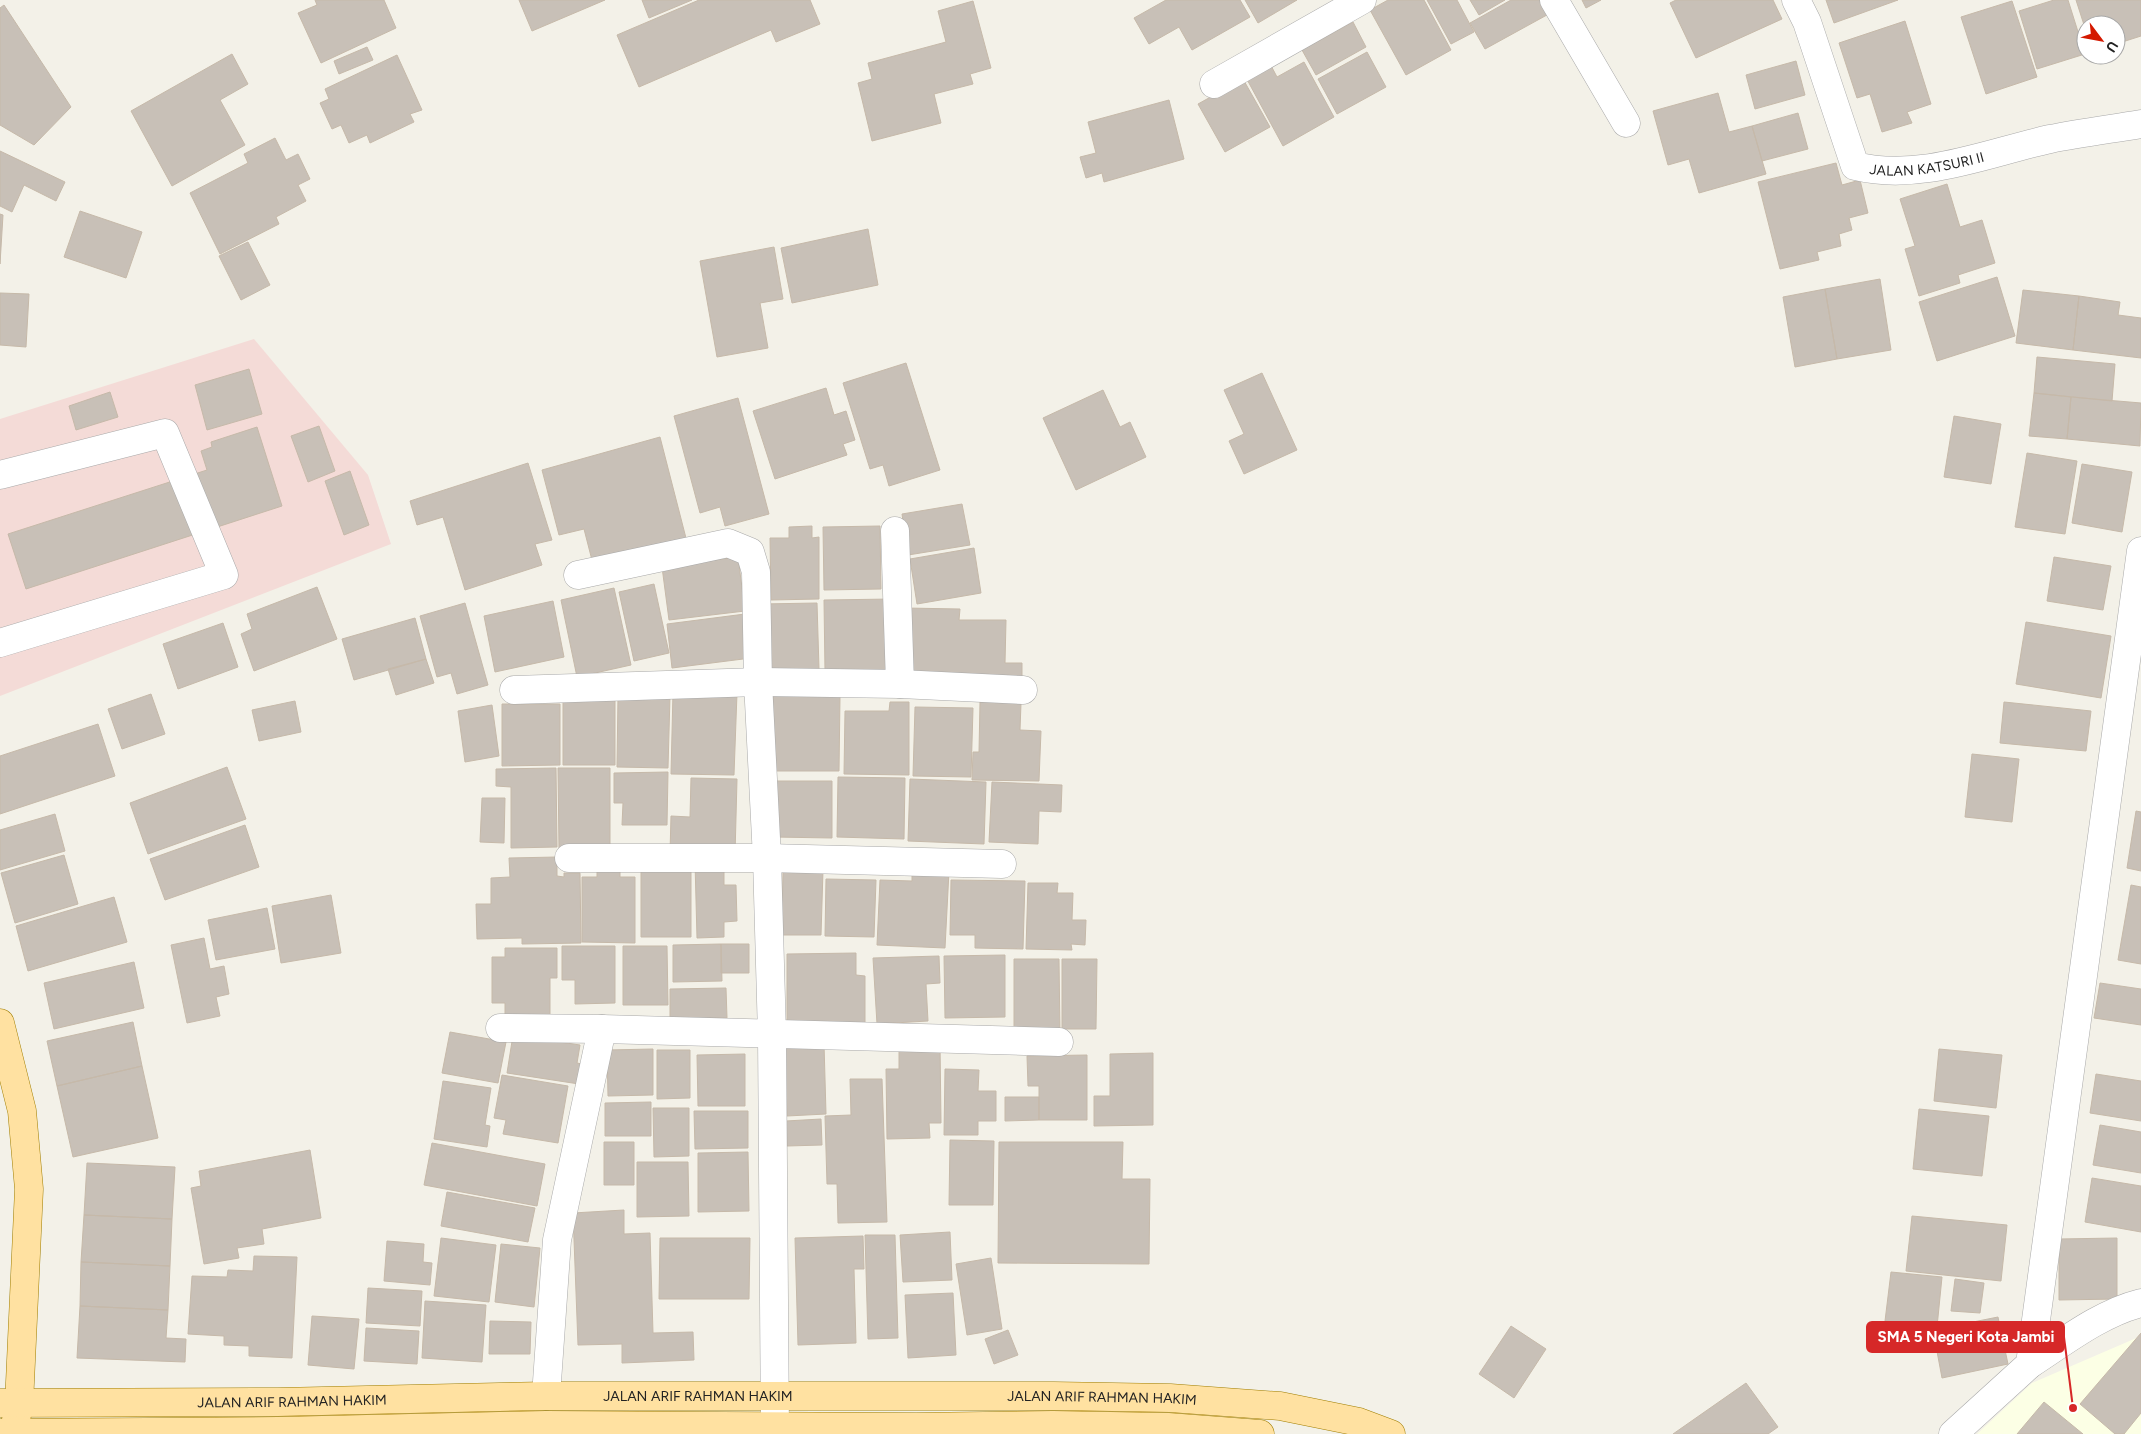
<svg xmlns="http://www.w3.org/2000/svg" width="2141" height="1434" viewBox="0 0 2141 1434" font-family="Figtree,sans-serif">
	<rect width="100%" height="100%" fill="#f3f1e8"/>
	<path fill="#f4dbd7" d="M254,339L368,475L391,544L0,696V419Z"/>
	<path fill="#fcffe5" d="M2141,1336V1434H1977L2032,1383Z"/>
	<path fill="#c8c0b7" stroke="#c6b9a9" d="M315,0H384L396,28L321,63L298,13L317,5Z
		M519,0H605L532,31Z
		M642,0H692L649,18Z
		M699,0H810L820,24L776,42L771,30L639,87L617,35Z
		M1166,0H1240L1250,17L1192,50L1179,27L1149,44L1134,18Z
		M1245,0H1297L1258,23Z
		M1388,0H1424L1451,50L1406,75L1370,10Z
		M1427,0H1457L1474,32L1451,44Z
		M1470,0H1505L1479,15Z
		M1511,0H1550L1556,10L1485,49L1470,23Z
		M1582,0H1601L1586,8Z
		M1676,0H1773L1782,19L1696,58L1670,3Z
		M1826,0H1898L1834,23Z
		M2054,0H2068L2085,54L2037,69L2019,11Z
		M2076,0H2141V36L2116,44V25H2086V31Z
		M973,1L991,68L970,74L973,84L934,94L941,123L872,141L858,83L872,79L868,63L946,42L938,11Z
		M2012,1L2037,77L1986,94L1961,17Z
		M4,5L71,107L34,145L0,125V8Z
		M1905,21L1931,104L1907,112L1912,123L1882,132L1870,94L1857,98L1839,43Z
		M1353,22L1366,47L1316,75L1302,50Z
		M367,47L373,60L339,74L334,61Z
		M1367,52L1386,87L1337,114L1318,79Z
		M232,54L248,84L220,100L245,145L172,186L131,111Z
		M397,55L422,110L410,114L414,122L370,143L367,135L349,143L341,125L332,129L320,103L329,99L325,89Z
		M1267,58L1277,77L1304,62L1334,117L1283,146L1243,72Z
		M1796,61L1805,95L1755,109L1746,75Z
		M1243,79L1270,127L1225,152L1198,104Z
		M1718,93L1729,132L1752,126L1766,174L1699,193L1689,159L1668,165L1653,111Z
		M1169,100L1184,159L1104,182L1102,173L1086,178L1080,157L1096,153L1088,122Z
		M1798,113L1808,149L1762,161L1752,126Z
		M275,138L286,160L298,154L310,179L298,185L306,201L276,217L279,224L220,254L190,193L248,163L244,154Z
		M0,151L65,182L56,201L24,185L12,212L0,206Z
		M1836,163L1842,185L1860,180L1868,213L1849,218L1852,230L1839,234L1841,246L1817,252L1819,260L1780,269L1758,182Z
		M1947,184L1960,227L1982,220L1995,263L1958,275L1960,283L1919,296L1905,249L1915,246L1900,199Z
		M80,211L142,232L126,278L64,257Z
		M0,214L3,215L0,264Z
		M868,229L878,285L792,303L781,248Z
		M248,242L270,285L241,300L219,256Z
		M774,247L783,299L760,303L768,348L717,357L700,261Z
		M1997,277L2015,336L1937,361L1919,302Z
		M1880,279L1891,350L1837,359L1825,289Z
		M1825,289L1837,359L1795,367L1783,297Z
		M2023,290L2079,296L2073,350L2016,343Z
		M0,293L29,294L26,347L0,345Z
		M2079,296L2120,302L2118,315L2141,318V358L2073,350Z
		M2037,357L2115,364L2112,401L2034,393Z
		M906,363L940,470L889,486L883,465L870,469L843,383Z
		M249,369L262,414L207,430L195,385Z
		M1262,373L1297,450L1244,474L1229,441L1244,434L1224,390Z
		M826,388L834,415L846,411L855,440L843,444L847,455L775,479L753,411Z
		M1103,390L1120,427L1130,422L1146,457L1076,490L1043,418Z
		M110,392L118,417L76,430L69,406Z
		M2034,393L2071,397L2067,439L2029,436Z
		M2071,397L2141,403L2140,446L2067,439Z
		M738,398L769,514L725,526L720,507L700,513L674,416Z
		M1954,416L2001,424L1991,484L1944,477Z
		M319,426L335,471L308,482L291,436Z
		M257,427L282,506L26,589L8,534L207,470L201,451L212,447L211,442Z
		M660,437L687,542L594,568L584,529L559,535L542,470Z
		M2027,453L2077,461L2065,534L2015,527Z
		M528,463L552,540L535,544L542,565L465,590L443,517L417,525L410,501Z
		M2082,464L2132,472L2122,532L2072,523Z
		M350,471L369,525L344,535L325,481Z
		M962,504L970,545L908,555L902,514Z
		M812,526V538L819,537V599L771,600L770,538H789V527Z
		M880,526L881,589L824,590L823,527Z
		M974,548L981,593L917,604L910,559Z
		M738,557L745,611L669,620L662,567Z
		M2054,557L2111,566L2103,610L2047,601Z
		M654,584L669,653L634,661L619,592Z
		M317,587L337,639L254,671L241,634L252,629L247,614Z
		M614,588L631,665L577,677L561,600Z
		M892,599L893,670L825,671L824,600Z
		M553,601L564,657L495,672L484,616Z
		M465,603L488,685L457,694L451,673L437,677L420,616Z
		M817,603L819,669L762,670L761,604Z
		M905,608L960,609L959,620H1006L1005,663H1022V677L904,676Z
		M745,614L751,658L672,668L667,624Z
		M415,618L426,659L354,680L342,639Z
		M2026,622L2111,636L2101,698L2016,684Z
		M223,623L238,667L178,689L163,644Z
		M426,659L434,683L396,695L388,669Z
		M673,692L737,693L734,775L671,774Z
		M151,694L165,734L122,749L108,709Z
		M773,695L840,696L839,771H772Z
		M563,696L615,697V765H563Z
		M618,696H670L668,768L617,767Z
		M295,701L301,732L259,741L252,710Z
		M890,702H909V775L844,774L845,711H889Z
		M980,702L1021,703L1020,730L1041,731L1039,781L972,780L973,752H979Z
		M2004,702L2091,711L2086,751L2000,743Z
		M502,704H560V765L502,766Z
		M492,705L499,756L465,762L458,711Z
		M915,707L973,708L971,777L913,776Z
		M98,724L115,776L0,814V756Z
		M1972,754L2019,759L2012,822L1965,817Z
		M227,767L246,819L148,854L130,803Z
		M556,768L557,847L511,848V787L496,786V769Z
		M558,768H610V848L559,849Z
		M668,772L667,825H622L623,803H614V773Z
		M838,777L905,778L904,839L837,837Z
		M691,778L737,779L735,855L670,853L671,816L690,817Z
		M910,779L986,782L984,844L908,841Z
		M775,781H832V838L774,837Z
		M992,782L1062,785L1061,812L1039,811L1038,844L989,842Z
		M482,798H505L504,843L480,842Z
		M2136,811L2141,812V871L2127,868Z
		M55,814L65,851L0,870V830Z
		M245,825L259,867L165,900L150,859Z
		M64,855L78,904L15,923L1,873Z
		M557,857V876L564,877V873H580L581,943L522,944V938L477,939L476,904H491V878L510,877L509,858Z
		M695,862H724V885H736L737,921L724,922V937L697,938Z
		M597,867H620V877H635V943L582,942V877H597Z
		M783,869L823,870L821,935H782Z
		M912,869L949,871L945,948L877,945L880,880L912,881Z
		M691,870V937H641V871Z
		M826,879L876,880L874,937L825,936Z
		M951,880L1025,881L1023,949L975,948V935H950Z
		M1028,883H1058L1057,893H1073L1072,920H1086L1085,945L1071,944L1072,950L1026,949Z
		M2131,885L2141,887V964L2118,960Z
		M331,895L341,953L281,963L272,906Z
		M114,897L127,942L28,971L16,926Z
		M267,908L275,949L216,960L208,920Z
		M204,938L210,969L224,966L229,994L216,997L220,1016L187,1023L171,945Z
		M721,944L722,981L673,982V945Z
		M721,944H749V973H721Z
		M562,946H615V1003L575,1004V980H562Z
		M623,946H667L668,1005H623Z
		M505,948H557V978H550V1024H505V1003H492V957H505Z
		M856,953V975L865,976V1033L787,1023V954Z
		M1005,955V1017L945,1018L944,956Z
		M939,956L940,983L926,984L928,1021L877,1024L873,958Z
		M1014,959H1059L1060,1035L1014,1036Z
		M1062,959H1097L1096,1029H1062Z
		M134,962L144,1008L54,1029L44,983Z
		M2100,983L2141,989V1025L2094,1018Z
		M726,988L727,1018L670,1019V989Z
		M133,1022L142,1066L57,1086L47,1041Z
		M450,1032L506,1042L498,1083L442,1073Z
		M513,1035L580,1045L577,1063L582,1064L579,1084L507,1073Z
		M824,1044L826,1114L787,1116L785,1046Z
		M940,1044L941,1123H929L930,1138L887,1139L886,1069H899V1045Z
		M653,1049V1095L608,1096L607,1050Z
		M1939,1049L2002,1055L1996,1108L1934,1101Z
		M657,1050H690V1098L657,1099Z
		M1153,1053V1125L1094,1126V1096H1110V1054Z
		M745,1054V1106H698L697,1055Z
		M1087,1055V1120H1039V1086H1028L1027,1056Z
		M142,1066L158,1138L73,1157L57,1086Z
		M945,1069L979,1070L978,1091H996V1121H978V1135H944Z
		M2096,1074L2141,1081V1121L2090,1113Z
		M502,1075L568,1086L558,1143L503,1134L506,1120L494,1118Z
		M850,1079H882L887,1222L838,1223L837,1184H827L825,1116L851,1115Z
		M443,1081L491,1088L485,1125L490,1126L487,1147L434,1139Z
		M1005,1097H1039V1120L1005,1121Z
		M651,1102V1136H605V1103Z
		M653,1108H689V1156L654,1157Z
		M1919,1109L1989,1116L1982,1176L1913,1169Z
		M694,1111H748V1148L695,1149Z
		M821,1119L822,1145L787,1146L786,1121Z
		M2100,1125L2141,1132V1173L2093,1165Z
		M950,1140L994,1141L993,1205H949Z
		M604,1142H634V1185H604Z
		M999,1142H1123L1122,1179H1150L1149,1264L998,1263Z
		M432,1143L545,1164L537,1206L424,1185Z
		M310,1150L321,1218L262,1229L264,1244L237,1248L239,1258L204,1264L191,1188L201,1186L199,1171Z
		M748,1152L749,1211L698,1212V1153Z
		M637,1162H688L689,1216L637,1217Z
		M87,1163L175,1167L172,1219L84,1215Z
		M2092,1178L2141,1186V1232L2085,1222Z
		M447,1192L535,1208L528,1242L441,1226Z
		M624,1210V1234L650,1233L653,1333L693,1332L694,1360L622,1363V1344L578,1345L573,1213Z
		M84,1215L172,1219L170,1266L81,1262Z
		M1912,1216L2007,1225L2001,1281L1906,1271Z
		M950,1232L952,1280L903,1282L900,1235Z
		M865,1235H895L898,1338L868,1339Z
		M863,1236L864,1269H854L856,1343L798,1345L795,1238Z
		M441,1238L496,1245L489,1302L434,1296Z
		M660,1238H750L749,1299H659Z
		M2117,1238V1299L2059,1300V1239Z
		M387,1241L424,1244L423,1262L432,1263L430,1285L384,1281Z
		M501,1244L540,1248L534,1307L495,1302Z
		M254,1256L297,1257L292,1358L249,1356V1346L224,1345V1336L188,1334L192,1276L227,1277L228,1270L253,1271Z
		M991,1258L1002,1329L967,1335L956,1264Z
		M81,1262L170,1266L168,1310L80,1306Z
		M1891,1272L1942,1277L1937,1327L1885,1321Z
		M1955,1279L1984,1283L1980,1313L1951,1311Z
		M368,1288L422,1291L420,1326L366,1323Z
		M953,1293L956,1355L908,1358L905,1295Z
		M425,1301L486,1305L482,1362L422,1358Z
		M80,1306L168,1310L166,1338L186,1339L185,1362L77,1358Z
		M312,1316L359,1319L354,1369L308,1365Z
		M1998,1317L2008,1364L1942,1378L1933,1330Z
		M490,1321L531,1322L530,1354H489Z
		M1511,1326L1546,1349L1514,1398L1479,1374Z
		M366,1328L419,1331L417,1364L364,1361Z
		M1008,1330L1018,1355L994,1364L985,1339Z
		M2141,1333V1413L2124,1434H2115L2080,1404Z
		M1746,1383L1778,1427L1768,1434H1673Z
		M2044,1402L2083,1434H2017Z"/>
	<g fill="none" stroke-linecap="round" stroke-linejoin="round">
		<defs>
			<g id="minor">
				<path d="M1554,0L1626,123"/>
				<path id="s1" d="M1796,0L1807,22L1855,166C1920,182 1987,153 2050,139C2080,133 2111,129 2141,124"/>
				<path d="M1214,84L1362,0"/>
				<path d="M0,475L165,433L224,575L0,643"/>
				<path d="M895,531L900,684"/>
				<path d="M578,575L728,543L750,552L756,572L758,682L767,858L772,1035L775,1434"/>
				<path d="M514,690L758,682L900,684L1023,690"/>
				<path d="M569,858H767L1002,864"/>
				<path d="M500,1028L602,1029L1059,1042"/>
				<path d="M2030,1364C2064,1342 2101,1313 2141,1303"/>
				<path d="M546,1396L557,1240L602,1029"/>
				<path d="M1953,1434L2030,1364L2141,551"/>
			</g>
			<g id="major">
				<path d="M0,1023L22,1111L29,1189L19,1404L16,1420"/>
				<path id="s2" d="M0,1403L278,1402L546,1396H1054L1170,1398L1280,1406L1359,1422L1391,1434"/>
				<path d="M0,1433L278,1431L546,1425L916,1427L1053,1425L1168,1427L1260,1434"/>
			</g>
		</defs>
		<use href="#minor" stroke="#a9a9a9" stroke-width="29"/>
		<use href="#major" stroke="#a07e00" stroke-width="29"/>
		<use href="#minor" stroke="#fff" stroke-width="28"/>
		<use href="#major" stroke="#ffe1a1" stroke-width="28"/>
	</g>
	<g text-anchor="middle" stroke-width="5" stroke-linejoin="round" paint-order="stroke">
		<g font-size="14" fill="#222" stroke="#fff">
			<text dy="5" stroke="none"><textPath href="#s1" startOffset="249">JALAN KATSURI II</textPath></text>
			<text dy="5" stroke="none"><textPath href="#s2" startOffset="698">JALAN ARIF RAHMAN HAKIM</textPath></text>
			<text dy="5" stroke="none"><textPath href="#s2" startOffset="1102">JALAN ARIF RAHMAN HAKIM</textPath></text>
			<text dy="5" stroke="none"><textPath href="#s2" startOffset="292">JALAN ARIF RAHMAN HAKIM</textPath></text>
		</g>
	</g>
	<path fill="none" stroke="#d62828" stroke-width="2" d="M2073 1408L2064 1337"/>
	<circle fill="#d62828" stroke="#fff" stroke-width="2" cx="2073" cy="1408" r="5"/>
	<rect fill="#d62828" stroke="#d62828" stroke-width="2" x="1867" y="1322" width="197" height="30" rx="5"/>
	<g font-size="15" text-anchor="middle" font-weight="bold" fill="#fff">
		<text x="1966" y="1342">SMA 5 Negeri Kota Jambi</text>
	</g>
	<g transform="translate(2101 40) rotate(122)"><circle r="24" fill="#ffffff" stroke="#a7a7a7"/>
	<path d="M0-4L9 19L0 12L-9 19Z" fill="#d41900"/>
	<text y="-8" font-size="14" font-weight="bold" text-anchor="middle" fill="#222222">U</text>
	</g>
</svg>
